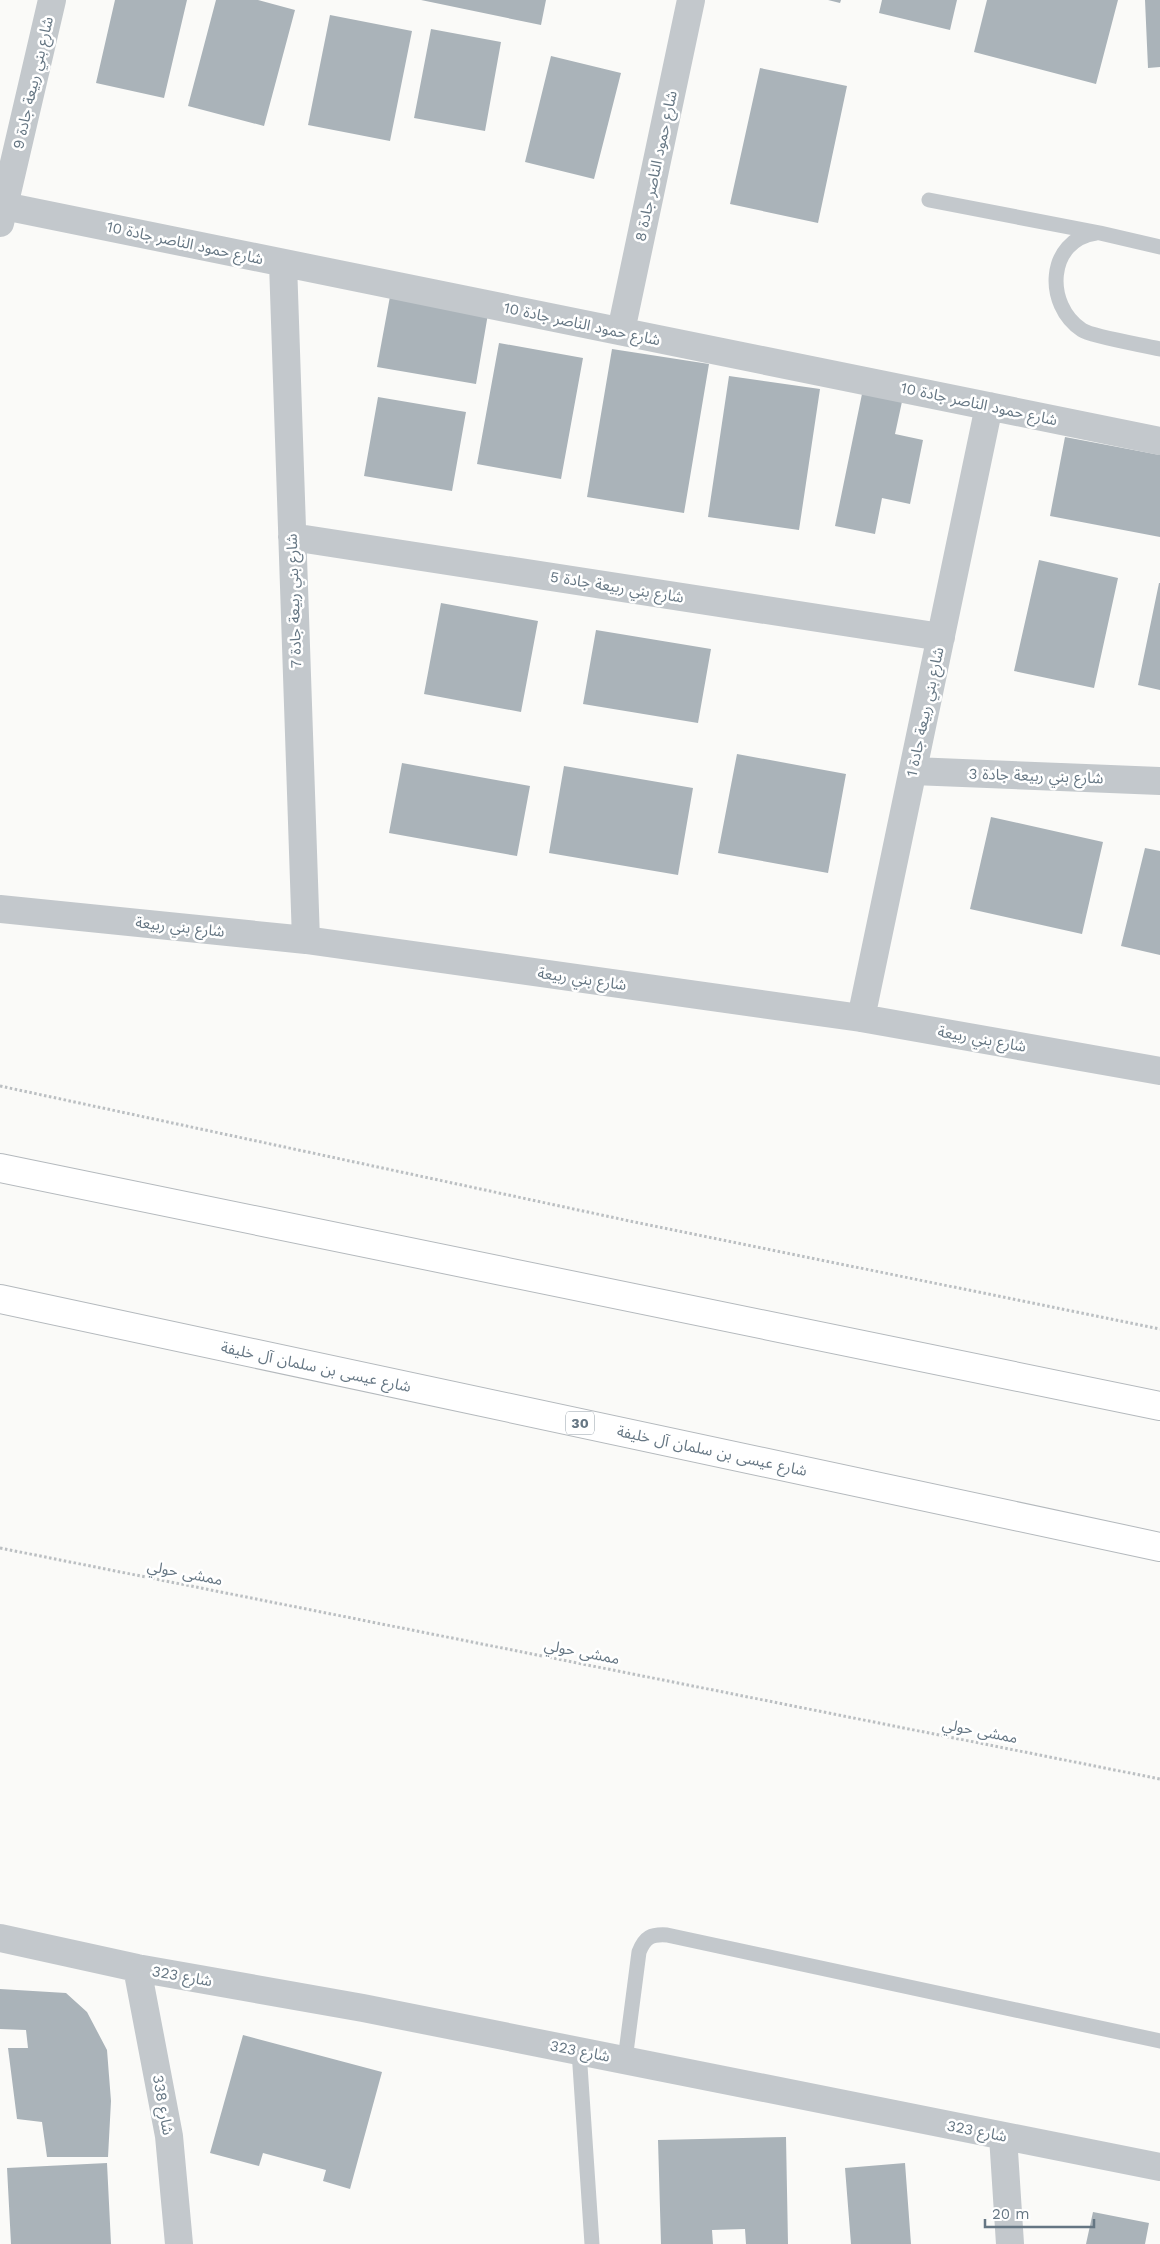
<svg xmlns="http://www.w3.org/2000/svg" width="1160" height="2244" viewBox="0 0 1160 2244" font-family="'Work Sans','Noto Sans Arabic',sans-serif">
	<rect width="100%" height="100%" fill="#fafaf8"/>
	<path fill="#aab3b9" d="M115,0H187L164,98L96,83Z
		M216,0H258L295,10L264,126L188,106Z
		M421,0H546L541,25Z
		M828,0H841L840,3Z
		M882,0H957L950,30L879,13Z
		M987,0H1118L1096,84L974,52Z
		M1145,0H1160V67L1148,68Z
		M330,15L412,31L390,141L308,125Z
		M431,29L501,42L485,131L414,118Z
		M551,56L621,73L594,179L525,162Z
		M760,68L847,86L818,223L730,204Z
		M391,291L489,308L476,384L377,367Z
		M499,343L583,358L561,479L477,464Z
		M612,349L709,364L684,513L587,497Z
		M729,376L820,389L799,530L708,517Z
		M863,389L903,397L895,434L923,440L910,504L882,498L875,534L835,526Z
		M378,397L466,412L452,491L364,476Z
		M1065,437L1160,455V537L1050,516Z
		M1039,560L1118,578L1094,688L1014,671Z
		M1159,583H1160V690L1138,685Z
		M441,603L538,621L521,712L424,694Z
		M596,630L711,649L698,723L583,704Z
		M737,754L846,774L828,873L718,853Z
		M402,763L530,786L517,856L389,833Z
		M564,766L693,788L678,875L549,853Z
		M991,817L1103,842L1082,934L970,909Z
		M1145,848L1160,851V955L1121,946Z
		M0,1989L66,1993L87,2012L107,2050L111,2101L108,2157H47L42,2122L17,2119L8,2048H28L26,2030L0,2029Z
		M243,2035L382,2072L350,2189L323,2181L326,2170L263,2153L259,2166L210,2153Z
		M786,2137L788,2244H746L745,2229L712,2230L713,2244H661L658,2140Z
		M107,2163L111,2244H11L7,2168Z
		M905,2163L911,2244H851L845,2168Z
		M1093,2212L1149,2223L1145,2244H1086Z"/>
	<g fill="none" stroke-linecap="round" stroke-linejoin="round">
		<defs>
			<path id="highway" d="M0,1168L1160,1406
				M0,1299L1160,1547"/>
		</defs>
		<use href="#highway" stroke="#b4b9bd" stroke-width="30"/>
		<path stroke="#bbbfc2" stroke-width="3" stroke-dasharray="2.5 2.5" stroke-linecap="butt" d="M0,1086L639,1223L1160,1329
			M0,1548L1160,1779"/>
		<path stroke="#c3c8cc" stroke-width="15" d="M929,200L1100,233L1160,247
			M1096,233C1047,240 1044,305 1082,330C1093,337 1144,345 1160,349
			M579,2051L592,2244
			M625,2060L639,1952C645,1937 651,1934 667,1935L1160,2041"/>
		<path stroke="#c3c8cc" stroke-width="28" d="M4,206L1160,441
			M0,223L52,0
			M283,263L306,940
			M621,331L691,0
			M292,537L941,637
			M913,771L1160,781
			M0,909L306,940L861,1018L1160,1071
			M861,1018L989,406
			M0,1938L137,1968L363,2008L1160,2167
			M137,1968L169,2136L179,2244
			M1003,2136L1010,2244"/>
		<use href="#highway" stroke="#fff" stroke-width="28"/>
	</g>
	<g text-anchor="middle" stroke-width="5" stroke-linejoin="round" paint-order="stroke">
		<rect fill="#fff" stroke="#939fa8" stroke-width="1" x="566" y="1411.5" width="28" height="23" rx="4"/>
		<g font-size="14" font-weight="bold" fill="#657683">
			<text x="580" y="1428">30</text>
		</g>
		<g font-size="15" fill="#657683" stroke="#fff">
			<text transform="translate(33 83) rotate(-77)" y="5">شارع بني ربيعة جادة 9</text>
			<text transform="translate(656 166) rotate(-78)" y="5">شارع حمود الناصر جادة 8</text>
			<text transform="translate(185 243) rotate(12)" y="5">شارع حمود الناصر جادة 10</text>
			<text transform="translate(582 324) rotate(12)" y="5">شارع حمود الناصر جادة 10</text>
			<text transform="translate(979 404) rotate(12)" y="5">شارع حمود الناصر جادة 10</text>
			<text transform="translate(617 587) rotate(9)" y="5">شارع بني ربيعة جادة 5</text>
			<text transform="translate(294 601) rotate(-92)" y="5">شارع بني ربيعة جادة 7</text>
			<text transform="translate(925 712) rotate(-78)" y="5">شارع بني ربيعة جادة 1</text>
			<text transform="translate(1036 776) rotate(2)" y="5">شارع بني ربيعة جادة 3</text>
			<text transform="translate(180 927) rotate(6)" y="5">شارع بني ربيعة</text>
			<text transform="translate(582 979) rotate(8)" y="5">شارع بني ربيعة</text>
			<text transform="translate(982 1039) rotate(10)" y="5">شارع بني ربيعة</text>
			<text transform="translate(316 1367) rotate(12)" y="5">شارع عيسى بن سلمان آل خليفة</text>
			<text transform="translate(712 1451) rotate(12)" y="5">شارع عيسى بن سلمان آل خليفة</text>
			<text transform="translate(185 1573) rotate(11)" y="5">ممشى حولي</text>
			<text transform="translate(582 1652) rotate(11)" y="5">ممشى حولي</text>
			<text transform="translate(980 1731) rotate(11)" y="5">ممشى حولي</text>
			<text transform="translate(182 1976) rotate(10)" y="5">شارع 323</text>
			<text transform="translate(580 2051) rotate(11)" y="5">شارع 323</text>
			<text transform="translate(163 2105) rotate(80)" y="5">شارع 338</text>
			<text transform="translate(977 2131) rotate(11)" y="5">شارع 323</text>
		</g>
	</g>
	<path d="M985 2219v8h109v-8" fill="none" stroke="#657683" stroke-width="2.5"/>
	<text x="992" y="2219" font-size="15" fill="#657683" stroke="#ffffff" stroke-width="4" paint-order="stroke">20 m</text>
</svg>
